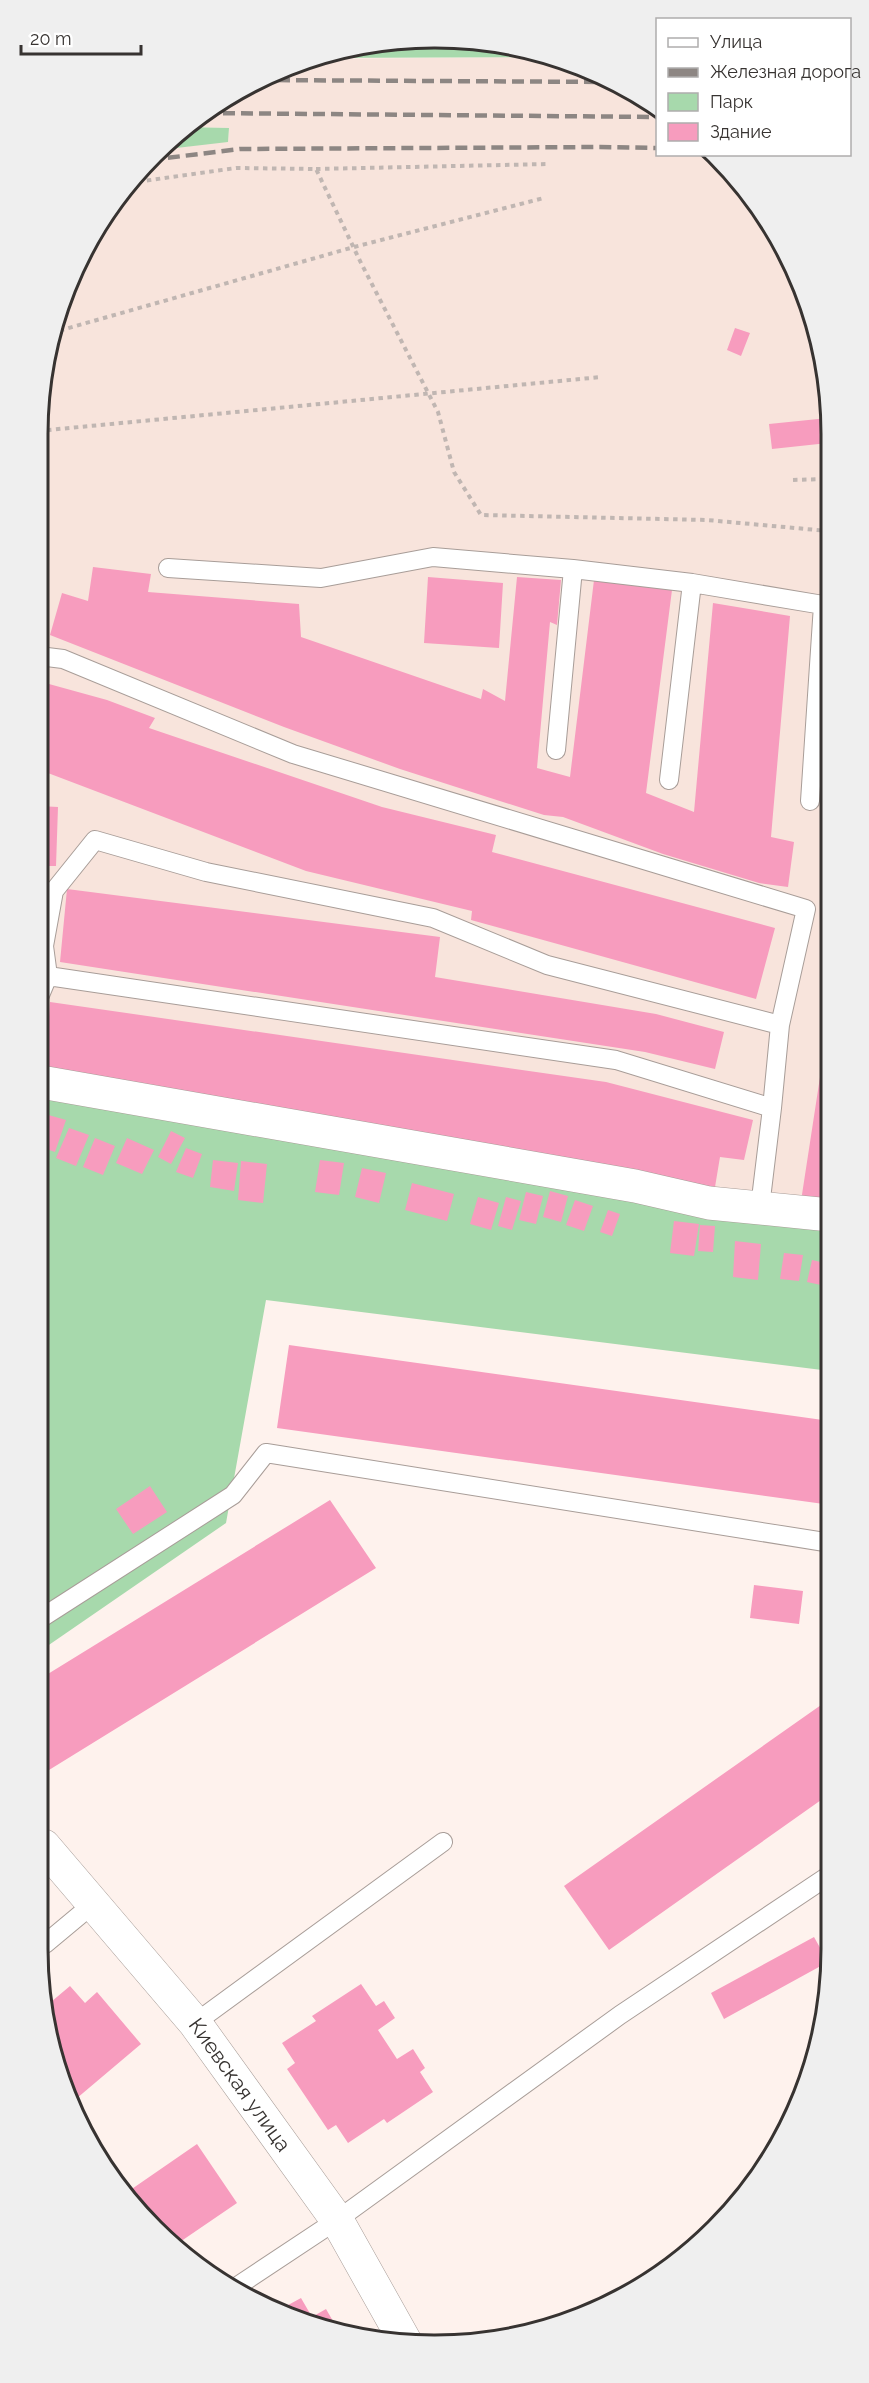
<svg xmlns="http://www.w3.org/2000/svg" width="869" height="2383" viewBox="0 0 869 2383" font-family="Raleway,sans-serif">
	<rect width="100%" height="100%" fill="#fef2ed"/>
	<path fill="#f8e4dc" d="M552,57L633,91L657,111L658,154L711,155L733,172L791,259L828,382L830,1204L714,1193L41,1073L38,435L51,332L78,259L119,193L159,150L228,141L229,128L185,127L236,91L307,59Z"/>
	<path fill="#a7d9ac" d="M460,38L537,51L552,57L310,58L382,41Z
		M185,127L229,128L228,142L159,150L172,136Z
		M41,1096L830,1225V1371L266,1300L226,1523L43,1649Z"/>
	<path fill="#f79cbe" d="M735,328L750,333L741,356L727,350Z
		M828,418V443L772,449L769,424Z
		M93,567L151,574L148,592L299,604L301,637L481,699L483,689L505,701L517,577L561,580L557,625L550,622L537,768L570,777L594,580L672,590L646,793L694,812L713,603L790,616L771,837L794,842L788,887L759,883L663,854L563,817L544,815L400,769L284,727L50,635L62,593L88,601Z
		M428,577L503,583L499,648L424,643Z
		M39,670L47,671L49,684L107,700L155,718L149,728L382,807L496,835L492,852L775,928L756,999L471,920L472,911L306,871L40,770L46,753L39,752Z
		M39,806L58,807L56,866H40Z
		M828,854H829V890L824,889Z
		M67,889L440,937L435,977L656,1014L724,1032L715,1069L645,1052L60,962Z
		M50,1002L606,1082L753,1120L744,1160L720,1157L714,1193L45,1075Z
		M828,1025H829L830,1204L801,1201Z
		M45,1114L66,1120L55,1152L41,1147V1126Z
		M69,1128L89,1135L76,1166L56,1158Z
		M171,1131L185,1138L171,1164L158,1157Z
		M95,1138L115,1146L103,1175L83,1167Z
		M127,1138L154,1150L142,1174L116,1163Z
		M186,1148L202,1154L193,1178L176,1172Z
		M213,1160L238,1163L234,1191L210,1187Z
		M320,1160L344,1163L339,1195L315,1192Z
		M241,1161L267,1164L263,1203L238,1200Z
		M362,1168L386,1173L379,1203L355,1197Z
		M412,1183L454,1194L447,1221L405,1210Z
		M550,1191L568,1196L561,1222L543,1217Z
		M526,1192L543,1196L536,1224L519,1220Z
		M478,1197L499,1203L491,1230L470,1224Z
		M506,1197L521,1201L512,1230L498,1226Z
		M575,1200L593,1206L584,1231L566,1225Z
		M608,1210L620,1214L612,1236L600,1232Z
		M674,1221L699,1224L694,1256L670,1253Z
		M700,1225L715,1226L713,1252L698,1251Z
		M735,1241L761,1244L758,1280L733,1277Z
		M784,1253L803,1255L799,1281L780,1279Z
		M812,1260L825,1263L821,1285L807,1282Z
		M289,1345L830,1421L831,1505L277,1428Z
		M150,1486L167,1512L133,1534L116,1509Z
		M330,1500L376,1568L49,1770L44,1762L43,1677Z
		M754,1585L803,1591L799,1624L750,1618Z
		M831,1698V1793L609,1950L564,1886Z
		M814,1937L828,1962L724,2019L711,1993Z
		M361,1984L376,2006L384,2001L395,2018L378,2030L397,2059L413,2049L425,2068L420,2072L433,2092L387,2123L384,2119L348,2143L336,2125L328,2130L287,2069L295,2063L282,2043L316,2021L312,2016Z
		M70,1986L85,2003L97,1992L141,2044L70,2104L45,2026V2007Z
		M197,2144L237,2203L174,2246L136,2211L126,2193Z
		M301,2298L312,2317L326,2309L337,2328L279,2310Z"/>
	<g fill="none" stroke-linecap="round" stroke-linejoin="round">
		<defs>
			<path id="service" d="M168,568L321,578L433,557L573,569L692,583L829,606
				M39,656L63,659L293,754L806,909L780,1025L772,1108
				M556,750L573,569
				M669,780L692,583
				M810,801L823,605
				M48,976L44,946L54,891L95,840L206,872L433,918L547,965L780,1025
				M40,995L48,976L616,1060L772,1108L760,1207
				M43,1617L233,1495L266,1453L831,1543
				M45,1944L93,1904
				M195,2023L443,1842
				M233,2289L337,2220L620,2015L831,1874"/>
			<g id="minor">
				<path d="M41,1082L635,1186L709,1203L830,1215"/>
				<path id="s1" d="M44,1846L195,2023L337,2220L406,2343"/>
			</g>
		</defs>
		<use href="#service" stroke="#a89d98" stroke-width="20"/>
		<use href="#minor" stroke="#a89d98" stroke-width="34"/>
		<path stroke="#c0b6b2" stroke-width="4" stroke-dasharray="4.5 4.5" stroke-linecap="butt" d="M316,169L549,164
			M129,183L236,168L316,169L361,263L438,412L454,472L481,515L707,520L828,531
			M51,333L354,247L544,198
			M38,431L601,377
			M793,480L828,479"/>
		<use href="#service" stroke="#fff" stroke-width="18"/>
		<use href="#minor" stroke="#fff" stroke-width="33"/>
		<path stroke="#8d8683" stroke-width="4.5" stroke-dasharray="12 6" stroke-linecap="butt" d="M260,80L611,82
			M205,113L658,117
			M150,160L240,149L600,147L658,148"/>
	</g>
	<g text-anchor="middle" stroke-width="5" stroke-linejoin="round" paint-order="stroke">
		<g font-size="21" fill="#373331" stroke="#fff">
			<text dy="7" stroke="none"><textPath href="#s1" startOffset="309">Киевская улица</textPath></text>
		</g>
	</g>
	<path d="M0 0H869V2383H0ZM434 48H435A386 386 0 0 1 821 434V1949A386 386 0 0 1 435 2335H434A386 386 0 0 1 48 1949V434A386 386 0 0 1 434 48Z" fill="#efefef" fill-rule="evenodd"/>
	<path fill="none" stroke="#373331" stroke-width="3" d="M434 48H435A386 386 0 0 1 821 434V1949A386 386 0 0 1 435 2335H434A386 386 0 0 1 48 1949V434A386 386 0 0 1 434 48Z"/>
	<rect x="656" y="18" width="195" height="138" fill="#ffffff" stroke="#afadad" stroke-width="1.5"/>
	<rect x="668" y="38" width="30" height="9" fill="#ffffff" stroke="#afadad" stroke-width="1.5"/>
	<text x="710" y="48" font-size="18" fill="#373331">Улица</text>
	<rect x="668" y="68" width="30" height="9" fill="#8d8683" stroke="#afadad" stroke-width="1.5"/>
	<text x="710" y="78" font-size="18" fill="#373331">Железная дорога</text>
	<rect x="668" y="93" width="30" height="18" fill="#a7d9ac" stroke="#afadad" stroke-width="1.5"/>
	<text x="710" y="108" font-size="18" fill="#373331">Парк</text>
	<rect x="668" y="123" width="30" height="18" fill="#f79cbe" stroke="#afadad" stroke-width="1.5"/>
	<text x="710" y="138" font-size="18" fill="#373331">Здание</text>
	<path d="M21 45v9h120v-9" fill="none" stroke="#373331" stroke-width="3"/>
	<text x="30" y="45" font-size="18" fill="#373331" stroke="#ffffff" stroke-width="4.5" paint-order="stroke">20 m</text>
</svg>
